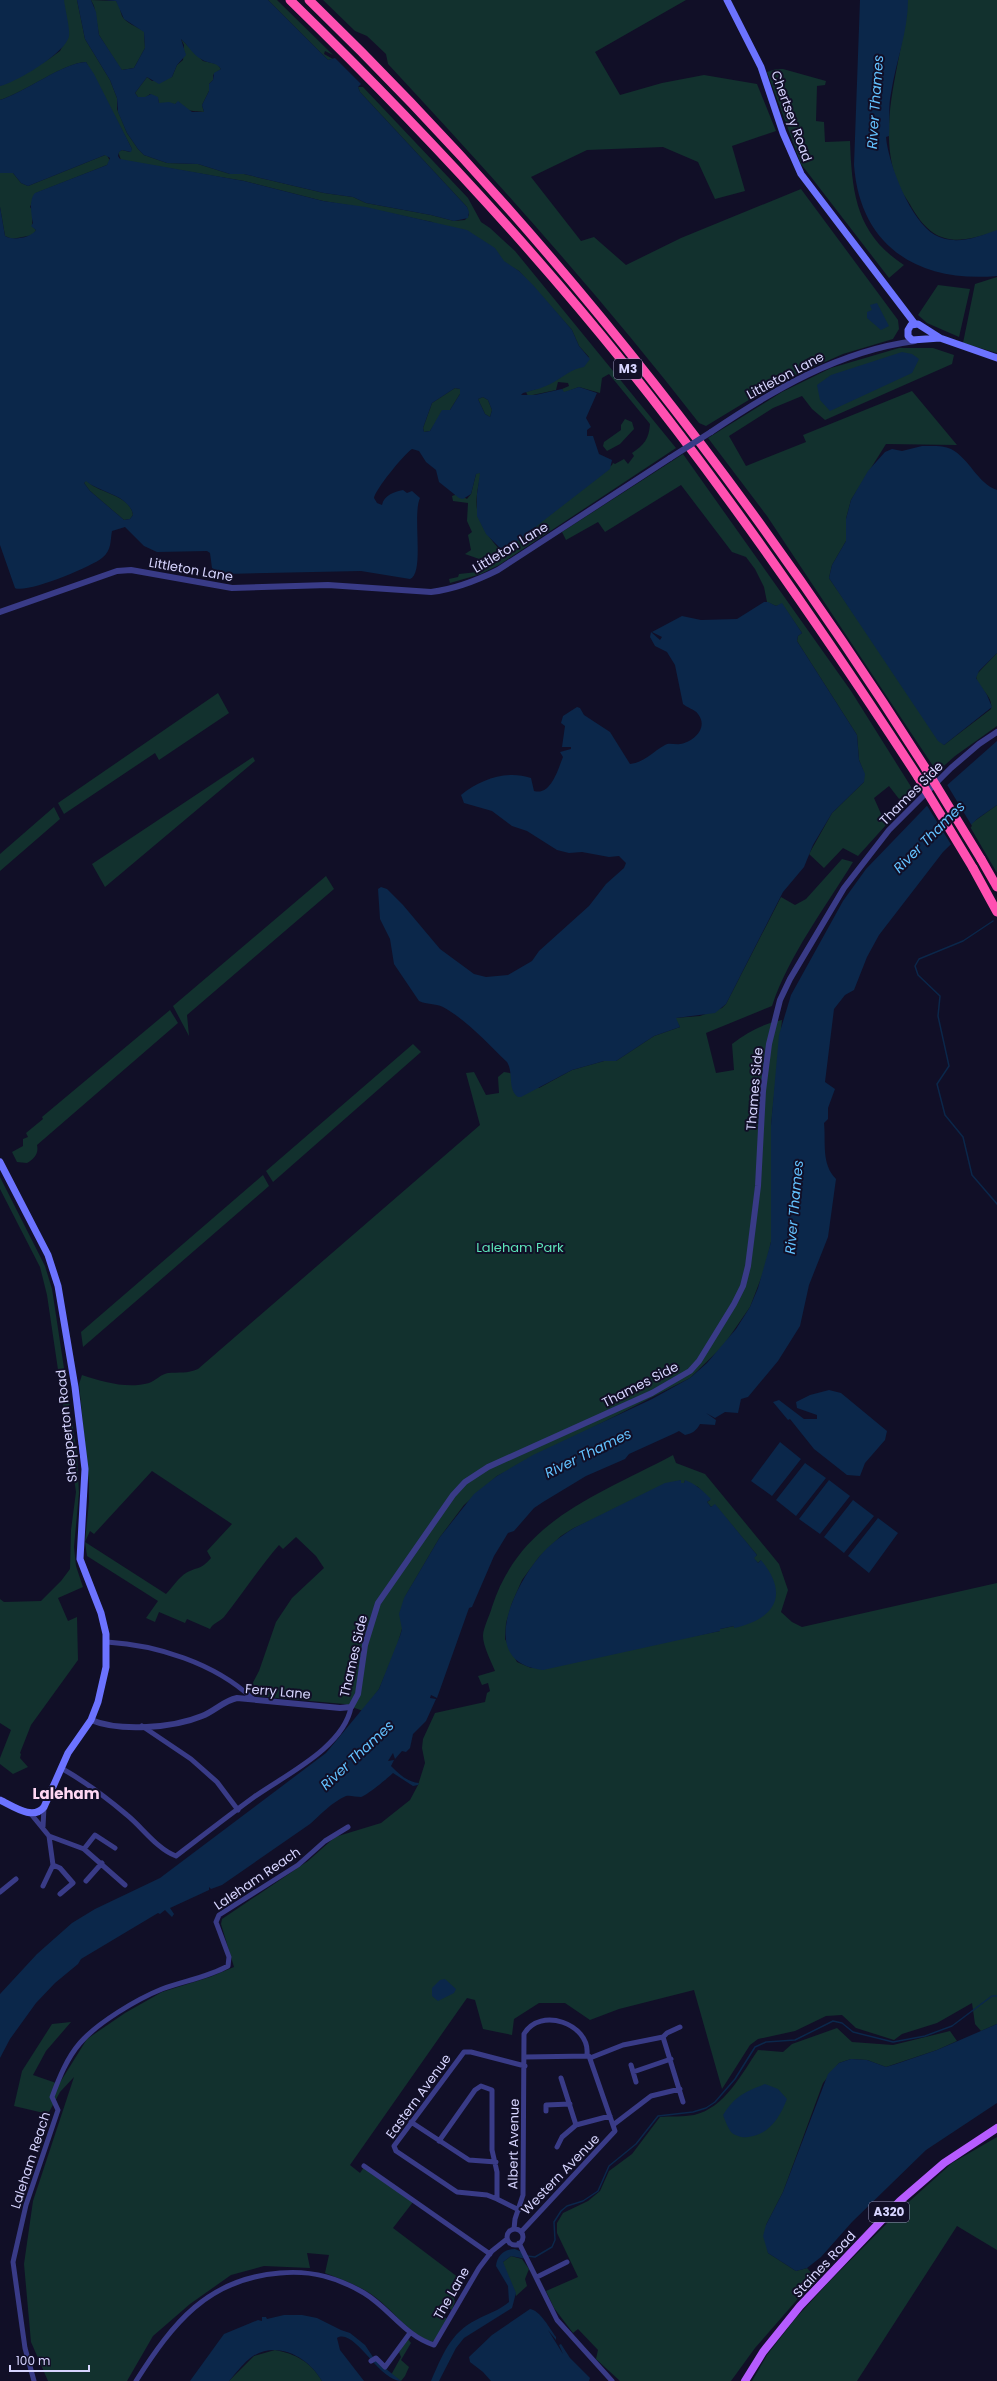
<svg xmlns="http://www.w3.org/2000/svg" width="997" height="2381" viewBox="0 0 997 2381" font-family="Poppins,sans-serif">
	<rect width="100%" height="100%" fill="#110f27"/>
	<path fill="#12312e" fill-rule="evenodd" d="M64,0H77L85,39L110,80L117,98V109L127,133L138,149L144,155L167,163L198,164L230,174H244L324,193L353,197L366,203L431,215L454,221L465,220L469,215L467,207L360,92L358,87H363L468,198L481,222L490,228L515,251L676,448L499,565L481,574L450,583L449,579L458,577L459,574L478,572L501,560L498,556L493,555L482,560L465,554L471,550L468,535L472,532L467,521L468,503L453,501L452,496L458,494L467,499L471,494L476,474L479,472L481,474C472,509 476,522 499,549L503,550L612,465L613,463L615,464L624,459L628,464L634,456L632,453C644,445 649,439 650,424L609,374L602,378L600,393L579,387L563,393L562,389L569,386L568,383L558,382L556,390L528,396L526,392C551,385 569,373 589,357L579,346L572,330L519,271L432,222L366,208L323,201L244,181L121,160L118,152L122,150L130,152L132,149L86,62C63,63 26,92 0,100V86L49,59L60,51L69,34L63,7Z
		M91,0L116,1C120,6 120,10 122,16C126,23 137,27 144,31L145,48L134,68L122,70L120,68L99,35L94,6Z
		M268,0H277L333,55L325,51L324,54L333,59L328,60Z
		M323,0H686L595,52L620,95L662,83L704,75L757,84L776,131L732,146L745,191L715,199L698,162L663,147L587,150L531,177L581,241L594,237L626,265L681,238L801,189L898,320L899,329L893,339L843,354L775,384L706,426L699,423C602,298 496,180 388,64L386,54L367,36L355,31Z
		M907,0H997V231C958,244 935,247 912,208C907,199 899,189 896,179C876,120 904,60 907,0Z
		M181,39L203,61L217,64L221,69L213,75V80L209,84V91L202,105L204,112C195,111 184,112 179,102L175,104L159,103L158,99L150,94L145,98L138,97L135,93L147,77L152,81L172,77L177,65L183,60L184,45Z
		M776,69H783L826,81L825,85L817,86L816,121L824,122L825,142L850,141C852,193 856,234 904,265L889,278L801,164L767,72Z
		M105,155H107L110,161L107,165L36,193L30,207L33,211L32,226L36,230L33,235L12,239L5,236L0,207V173H13L21,183L28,186Z
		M997,277V353L963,343L975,284Z
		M938,285L970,289L959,337L927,323L918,315Z
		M899,348H933L954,355L952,364L825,420L812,409L802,396L773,408L729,436L746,466L806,442L803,435L912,391L957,445L886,444L851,500L846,519V541L832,565L829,578L944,745L991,709C994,695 976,688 976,675L997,653V726L955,756L937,772L767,516L708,438L782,392L831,368Z
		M455,388L460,389V394L450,410H444L430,431L424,432L423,428L432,403Z
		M483,397L488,400L492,410L490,417L485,414L478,399Z
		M625,419L632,422L634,429L620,444L607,451L603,446L604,442L621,430V425Z
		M683,454L851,691L915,793L903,804L889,786L874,798L886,825L858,856L843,848L824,868L809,854L832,813L864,782L863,770L859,760L857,735L797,641L798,636L802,633L782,604L776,606L767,602L764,587L755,569L746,557L732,552L681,485L605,532L598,522L566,540L562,532Z
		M86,480C98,494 130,494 133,515L130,519L124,520L90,491L84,483Z
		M218,693L229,713L159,760L155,753L64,814L58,803Z
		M253,757L255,761L105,887L92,864Z
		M997,805V873L969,825Z
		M54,807L60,819L0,871V854Z
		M842,859L853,862C825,908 789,955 772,1006L706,1033L716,1073L734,1070L732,1044C748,1032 762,1024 782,1020L771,1125V1242L765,1268L750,1307L723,1346L690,1378L497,1476L464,1505L440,1537L406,1595L402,1629L396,1649L379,1689L363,1711L344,1704L255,1696L249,1690L259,1671L276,1622L292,1598L324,1568L316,1556L296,1537L283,1549L279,1545C259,1568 243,1593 224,1617C219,1622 213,1623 210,1629L187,1619L185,1623L159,1612L155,1622L146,1618L158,1601L87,1556L85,1542L89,1501V1484L79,1384L82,1375C103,1382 127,1389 149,1383C155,1381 161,1374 168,1373C179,1372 187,1374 198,1369L480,1125L466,1073L474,1072L486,1095L499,1093L498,1077L504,1072L515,1074L539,1088L572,1070L604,1061H616L654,1036L680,1027L675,1018L700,1016L722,1008L726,1004L781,897L795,905L806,899ZM152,1471L232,1524L207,1551L211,1558C200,1571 198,1566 186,1573C179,1577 172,1588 166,1594L85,1542L90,1531L94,1534Z
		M326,876L334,889L187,1015L189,1036L173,1006Z
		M170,1010L178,1023L37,1145C39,1154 34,1159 27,1163L17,1162L12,1152L23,1146V1139L28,1137L26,1133L43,1119L42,1117Z
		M413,1044L421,1052L273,1182L266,1171Z
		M263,1175L269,1186L83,1347L81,1332Z
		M0,1177L45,1266L52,1289L77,1454L79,1493L74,1547L76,1566L83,1587L58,1598L68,1621L77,1617L78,1660L31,1725L20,1753L21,1754L20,1758L28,1767L13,1774L0,1764V1758L11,1730L0,1723V1599L4,1602L41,1601L61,1581L70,1569L71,1530L76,1492L47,1295L40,1267L0,1189Z
		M673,1455L676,1463L705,1474L779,1564L788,1590L781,1612L792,1622L802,1627L997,1583V2024L981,2031L975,2024L972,2003L937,2023L902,2034L894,2040L856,2028L842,2015L826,2016L795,2031L758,2039L750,2045L722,2089L694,1990L619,2009L590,2020L565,2003H539L514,2019L512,2035L483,2029L475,2000L467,1998L350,2165L360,2173L364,2167L413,2202L393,2228L459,2278L453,2290L459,2291L454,2299L455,2301L452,2310L449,2308L444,2317L448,2319L437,2339L432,2342C406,2332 393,2309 371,2294C357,2285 341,2279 325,2273L329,2255L307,2253L310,2268L264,2266L231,2275L190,2304L153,2336L127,2381H48L31,2342L24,2264L33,2201L74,2077L60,2092L48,2114L14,2106L22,2071L52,2024L71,2022L46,2051L33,2075L59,2084L87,2039L125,2013L162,1992L210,1977L234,1967L221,1924L222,1919L308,1861L335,1837L381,1823L410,1800L418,1785L425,1763L422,1748L423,1739L435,1713L485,1702L487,1693L490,1691L488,1683L482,1685L478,1676L495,1671C491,1661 483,1646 483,1636C483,1628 490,1615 492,1607C520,1519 599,1495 673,1455ZM681,1480V1483H684L685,1481L698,1487L710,1500L707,1502L711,1507L715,1505L757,1555L753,1558L758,1563L761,1560L734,1628V1626L720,1629V1631L531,1668L517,1662L505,1639L506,1623L512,1603L522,1580L539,1557L561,1536L574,1528Z
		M837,2028L852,2042L893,2045L950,2031L957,2041L937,2050L886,2067L867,2060L851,2059L839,2063L823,2083L783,2192L766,2225L768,2253L796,2271L807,2268L816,2278L755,2348L731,2381H620L596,2359L598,2350L578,2329L573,2333L554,2308L546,2291L578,2277L557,2233V2223L563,2213L588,2201L600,2191L609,2171L632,2154L660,2117C671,2116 683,2117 694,2115C725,2108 742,2073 758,2050L783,2052L792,2044Z
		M997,2137V2250L957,2226L857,2381H752L767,2355L795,2319L828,2283L902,2208L952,2163Z
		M511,2256L522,2259L529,2269L525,2279L527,2286L516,2296C514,2285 503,2273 503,2262Z
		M408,2339L411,2343L401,2360L409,2367L405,2376L401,2381L391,2375L401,2357L399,2352Z
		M275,2350C296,2354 311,2362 322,2381H229L254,2356Z"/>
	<path fill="#0b274a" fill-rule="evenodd" d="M0,0H64C65,9 70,27 69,36C66,53 15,83 0,86Z
		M77,0H91L96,12L99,35L122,70L134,68L145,48L144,32L124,19L116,1L104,0H268L328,60L335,58L361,84L358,87L360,92L467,207L469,212L468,218L454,221L431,215L366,203L353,197L324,193L244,174H230L198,164L167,163L144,155L138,149L127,133L118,112L117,98L110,80L85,39ZM181,39C188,45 193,55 201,59C207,64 216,61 221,69L214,73L213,80L209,84V91L202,105L204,112H192L178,101L175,104L169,102L159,103L158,97L151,94L145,97H138L135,93L147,77L159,84L172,77L177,65L186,55Z
		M860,0H908C908,32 896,61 891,93C888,107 890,121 889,136L886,137C888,163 911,222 935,235C955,246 978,237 997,230V276C919,283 860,247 854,165Z
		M86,62L94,74L132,149L131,152L122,150L119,152L118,156L120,159L244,181L323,201L366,207L467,230L495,248L504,261L519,271L533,285L572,330L579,346L590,359L584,367C572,369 564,376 554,382C544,388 534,390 523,393L521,395H535L562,389L564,392L579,387L597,393L586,418L591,427L587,430V436H593L599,454L612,460L610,469L507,549L502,550L486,534L477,516V494L480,473L476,474L471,494L463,499L459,498L439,482L436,470L426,462L419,451L412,449C404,454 375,490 374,498L377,503L382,505C384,495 394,492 403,490L407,493L412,491L420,498C412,515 425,573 410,579L361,571L224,574L217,573L212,568L210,553L207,551L157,552L144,546L125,527L112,531C110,541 112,550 102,558C91,567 26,594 15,588L0,545V207L5,236C12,241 31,238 36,230L31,226L33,223C31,214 29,199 35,193L107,165L110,158L105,155L28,186L21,183L13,173H0V100C26,92 62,63 86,62ZM455,388L460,389V394L450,410H442L430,431L424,432L423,428L432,403ZM483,397L488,400L492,410L490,417L485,414L478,399ZM86,481C98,492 130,495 133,515L130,519L124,520L90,491L84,483Z
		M877,303L889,326L881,330L867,318V312L872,310L870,305Z
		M902,352L912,354L919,359L912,373L830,411L820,400L817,385L831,375Z
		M922,446C931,446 943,445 951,449C970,459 977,483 997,490V653L979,671L976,678L987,695L992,707L944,745L938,741L829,578L832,565L846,541V519L851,500L868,471L885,452L892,449L902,451Z
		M764,602H768L776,606L782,603L802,633L798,636L797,641L857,735L859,760L865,774L864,782L832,813L813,845L804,867L783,892L726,1004L715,1013L676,1018L680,1027L654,1036L616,1061H604L572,1070L521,1097H518C507,1089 514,1073 507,1062C487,1043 468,1021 443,1007C435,1003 427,1005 419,1001L394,964L390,939L380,919L378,889L381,887L387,889L403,905L440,949L474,974L486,977L508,975L532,961L539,951L589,906L606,884L624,868L626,863L619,856L609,857L582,852L569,853L557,850L527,831L512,826L492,811L464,803L461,795C481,779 507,770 531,778L534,791C551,796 558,769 563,757L560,752L571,749V747H562L565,726L561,723L563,716L577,707L580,708L584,715L610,732L630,764C643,763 654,751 665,745C669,742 675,745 680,744C693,742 709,728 698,714C695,709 687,708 683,704L675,665L667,652L655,646L650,637L651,632L660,640L662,637L652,632L682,616L701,620L737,619Z
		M997,741V805L977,819L943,852L879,935L867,957L854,990L845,995L834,1009L825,1082L835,1089L828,1108V1119L824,1123C826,1142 821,1164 836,1179L828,1237L809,1285L800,1326L778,1361L748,1397L741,1399L738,1413L725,1412L715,1418L706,1413L716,1420L715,1425L700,1424C696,1431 693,1433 685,1435L679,1431L673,1434L629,1454L625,1459L586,1476L543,1502L534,1508L514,1531L508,1533L494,1556L472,1607L469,1608L437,1698L431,1695L430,1698L436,1699L426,1721L413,1734L410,1748L406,1752L402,1751L395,1759L393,1753L388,1761L394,1760L391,1766C399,1774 407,1782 419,1783L418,1785L413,1786L393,1773C388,1778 366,1796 361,1797C356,1797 350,1795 346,1796C332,1802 320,1815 310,1824L222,1885L211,1889L209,1887V1890L170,1908L174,1914L172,1917L165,1910L160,1914L158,1913L81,1959L78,1964L55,1983L36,2003L10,2039L0,2058V1994L37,1954L72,1923L95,1909L160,1878L326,1753L379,1689L400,1636L402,1629L399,1614L404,1598L440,1537L474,1494L497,1476L533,1455L652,1399L690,1378L707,1363L736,1329L750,1307L758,1288L771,1242V1125L779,1035L791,995L843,901L866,869L945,787Z
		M829,1390L841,1393L887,1431L885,1440L865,1463L860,1476L847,1475L814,1449L790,1419L788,1420L773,1402L779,1400L804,1419H817V1415L797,1408L796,1402L810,1395Z
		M780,1442L801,1459L772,1496L751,1481Z
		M805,1463L826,1478L796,1516L776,1500Z
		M681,1480V1483H684L685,1480C696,1484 703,1491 711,1499L707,1502L711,1507L715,1504L757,1555L754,1558L758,1563L761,1560C790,1595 775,1619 734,1628V1626L720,1629V1631L543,1670C477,1663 513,1588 539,1557C549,1545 561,1536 574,1528L665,1483Z
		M829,1480L850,1496L820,1534L799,1519Z
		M853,1500L874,1516L844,1553L824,1537Z
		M878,1518L898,1533L869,1573L848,1556Z
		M445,1979L456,1989L454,1993L438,2001L432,1996V1988L440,1980Z
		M997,2024V2103L926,2150L852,2222L821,2257L807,2268L796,2271L768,2253L763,2236L766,2225L783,2192L828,2074L839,2063L851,2059L867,2060L886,2067L896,2064L937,2050Z
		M765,2084L778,2089L787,2099C780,2117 769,2135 748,2137C743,2138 735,2136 731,2132C728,2128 725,2120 723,2115C735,2096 744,2092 765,2084Z
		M515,2249L522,2252L526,2259L511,2256L503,2262L516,2293L512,2308L464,2338L456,2348L439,2381H431C442,2356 450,2333 476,2320C487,2314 500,2310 509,2302L508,2286L496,2266C497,2255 505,2249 515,2249Z
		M530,2309C540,2310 550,2329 556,2337V2340L548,2330L563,2354L559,2345L561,2344L570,2358L590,2378L589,2381H491L483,2372L470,2362L469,2357L492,2335Z
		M284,2315H302L317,2318L341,2330L350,2333L365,2345L375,2360L401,2381C379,2381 354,2327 337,2338L340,2350L364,2381H322C309,2358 279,2340 253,2356C244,2362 236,2373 229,2381H190L224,2334L258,2320L262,2321V2317H266L267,2319Z"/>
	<path fill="#110f27" d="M946,783L972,826L952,846L926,804Z"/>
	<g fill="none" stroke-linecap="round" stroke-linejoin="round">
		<path stroke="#0b274a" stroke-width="1.5" d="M993,921L963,941L919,959L915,966L918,975L940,996L938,1016L949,1066L937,1084L945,1115L963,1137L972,1175L997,1204
			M527,2256L535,2257L552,2247L555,2240L554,2222L561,2211L567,2206L583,2201L598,2191L609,2166L636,2144L658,2116L693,2112L706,2108L715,2102L735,2079L755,2047L766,2042L795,2040L833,2021L842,2023L853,2032L893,2042L925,2036L952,2026L992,1996H997"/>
		<path stroke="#393b87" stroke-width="5" d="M107,1642C157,1645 214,1663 252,1698
			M142,1726L191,1759L217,1782L238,1810
			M61,1768C84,1781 107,1798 127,1815C142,1827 157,1849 176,1856C202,1836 228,1816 254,1797C285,1775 344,1747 351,1707
			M31,1814L49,1836L84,1849L125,1885
			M43,1827L44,1807
			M49,1836L53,1865L60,1868L73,1883L60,1894
			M84,1849L95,1835L115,1848
			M86,1881L102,1863
			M43,1886L53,1865
			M0,1892L16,1879
			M680,2027L667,2033L663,2037L683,2102
			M590,2058L623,2045L663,2037
			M631,2065L636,2082
			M633,2072L671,2059
			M561,2078L576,2125L610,2116
			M546,2111V2105L570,2104
			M411,2122L469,2160L496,2162
			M613,2125L651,2096L680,2089
			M439,2141L475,2090L481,2086L492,2090V2150L497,2172V2199L519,2210
			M557,2147L562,2137L576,2125
			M364,2166L490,2254
			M497,2199L487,2195L457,2192L396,2151L394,2146L464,2052H471L525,2066
			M514,2229L515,2219L523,2195L524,2034C540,2006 590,2024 587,2054
			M507 2237a8 8 0 1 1 16 0a8 8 0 1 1-16 0Z
			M521,2232L615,2131L589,2056L525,2057
			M519,2243L557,2320L612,2381
			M537,2277L567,2262
			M371,2361L376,2358L385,2367L410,2333
			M34,2381L25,2348L13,2262L26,2205L58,2110L52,2097C59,2078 67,2058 80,2043C97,2023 137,1999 162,1989C184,1981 208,1977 228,1966L229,1957L216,1922L219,1915L298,1865L325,1841L348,1827
			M136,2381C173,2323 207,2279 280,2273C311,2270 337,2277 364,2293C389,2308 405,2336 434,2345L479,2268L492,2251L507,2239"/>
		<path stroke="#393b87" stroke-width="6" d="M711,432C773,390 839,351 915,341
			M0,612L117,571L131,570L232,588L328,585L431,592C456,589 476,581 498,570L670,458
			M91,1720C120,1732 173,1728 202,1716C215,1711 223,1701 237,1698L340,1708L351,1707L358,1694L365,1645L378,1603L453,1495L465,1482L488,1467L652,1393L690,1371L699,1361L734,1304L743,1286L748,1266L758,1186L763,1091L769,1044L780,1000L790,979L844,888L889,830L951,768L979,744L997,732"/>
		<path stroke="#6c73ff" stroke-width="7" d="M727,0L761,67L783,133L801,174L915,324
			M940,338L918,324L911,325L908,330V336L912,340L940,338L997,358
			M0,1162L48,1255L58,1286L75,1387L85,1469L80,1559L101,1613L106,1634V1667L98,1702L91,1720L68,1753L44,1807C33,1821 13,1806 0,1800"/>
		<path stroke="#b65cff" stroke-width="8" d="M745,2381L763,2352L800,2306L900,2201L944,2163L997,2128"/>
		<path stroke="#ff50b1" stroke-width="9" d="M290,0C408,115 521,235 624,363C730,495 826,635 918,777
			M309,0C546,229 750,491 926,769
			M981,859L997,887
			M973,868L997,912"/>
		<path stroke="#393b87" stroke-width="6" d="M670,458L711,432"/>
		<path stroke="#ff50b1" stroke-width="9" d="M926,769L981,859
			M918,777L973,868"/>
	</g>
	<g text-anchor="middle" stroke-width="4" stroke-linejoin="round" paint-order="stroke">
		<g fill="#110f27" stroke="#9c9abe" stroke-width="1">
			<rect x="614" y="359" width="28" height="20" rx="3"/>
			<rect x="869" y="2202" width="40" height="20" rx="3"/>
		</g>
		<g font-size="12" font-weight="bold" fill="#d7d5ff">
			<text x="628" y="373">M3</text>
			<text x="889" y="2216">A320</text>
		</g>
		<g font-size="13" fill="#d7d5ff" stroke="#110f27">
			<text transform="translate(792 116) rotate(70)" y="5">Chertsey Road</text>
			<text transform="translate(785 375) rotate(-28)" y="5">Littleton Lane</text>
			<text transform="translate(510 547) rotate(-31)" y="5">Littleton Lane</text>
			<text transform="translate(191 569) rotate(10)" y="5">Littleton Lane</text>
			<text transform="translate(911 793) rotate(-45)" y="5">Thames Side</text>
			<text transform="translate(754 1089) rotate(-85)" y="5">Thames Side</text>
			<text transform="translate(640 1384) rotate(-27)" y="5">Thames Side</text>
			<text transform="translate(66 1426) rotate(-96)" y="5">Shepperton Road</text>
			<text transform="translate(353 1656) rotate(-77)" y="5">Thames Side</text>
			<text transform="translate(278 1691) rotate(5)" y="5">Ferry Lane</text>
			<text transform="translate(257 1878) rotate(-34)" y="5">Laleham Reach</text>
			<text transform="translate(418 2096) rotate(-54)" y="5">Eastern Avenue</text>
			<text transform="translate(513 2144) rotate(-89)" y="5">Albert Avenue</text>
			<text transform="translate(30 2160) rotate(-72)" y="5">Laleham Reach</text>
			<text transform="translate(560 2174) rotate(-46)" y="5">Western Avenue</text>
			<text transform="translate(824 2264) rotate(-47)" y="5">Staines Road</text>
			<text transform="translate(451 2293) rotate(-60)" y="5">The Lane</text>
		</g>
		<g font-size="13" fill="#5de3b8" stroke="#110f27">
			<text x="520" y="1252">Laleham Park</text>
		</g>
		<g font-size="14" font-style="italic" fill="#63c2ff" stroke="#110f27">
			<text transform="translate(875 102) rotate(-86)" y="5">River Thames</text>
			<text transform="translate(929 837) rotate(-45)" y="5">River Thames</text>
			<text transform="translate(794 1207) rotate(-85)" y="5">River Thames</text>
			<text transform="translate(588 1453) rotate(-26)" y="5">River Thames</text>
			<text transform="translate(357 1755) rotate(-43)" y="5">River Thames</text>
		</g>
		<g font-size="15" font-weight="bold" fill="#ffd7f3" stroke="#110f27">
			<text x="66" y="1799">Laleham</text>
		</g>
	</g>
	<path d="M10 2365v6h79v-6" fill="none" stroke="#d7d5ff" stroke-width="2"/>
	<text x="16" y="2365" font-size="12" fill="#d7d5ff" stroke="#110f27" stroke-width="3" paint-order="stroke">100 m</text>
</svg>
